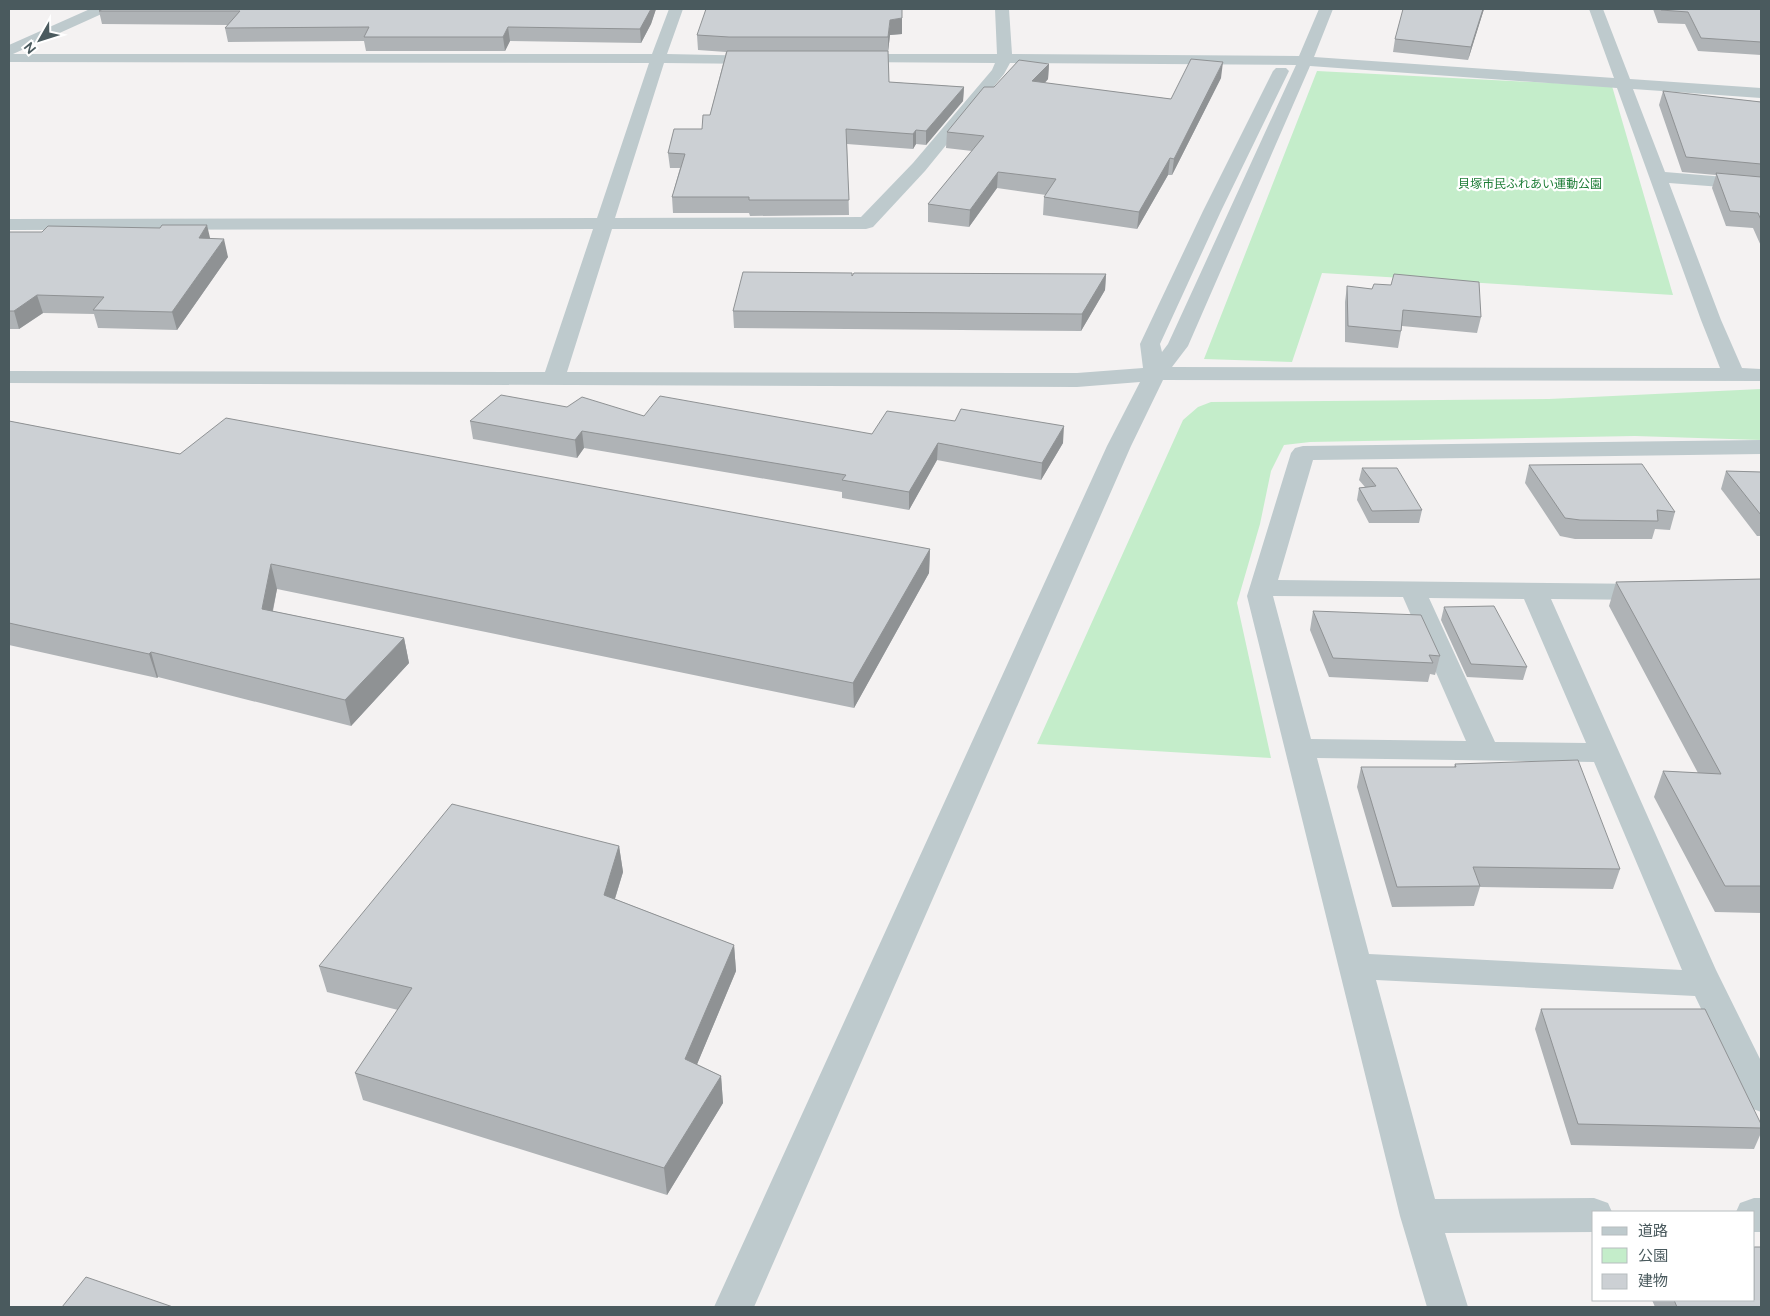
<svg xmlns="http://www.w3.org/2000/svg" width="1770" height="1316" viewBox="0 0 1770 1316" font-family="Ubuntu,'Noto Sans JP',sans-serif">
	<rect width="100%" height="100%" fill="#f4f2f2"/>
	<path fill="#c4edca" d="M1317,71L1612,86L1673,295L1322,273L1292,362L1204,359Z
		M1761,389V440L1635,436L1310,442L1284,445L1271,471L1260,524L1237,603L1271,758L1037,744L1183,420L1198,407L1211,402L1549,399Z"/>
	<g fill="none" stroke-linecap="round" stroke-linejoin="round">
		<path fill="#becacd" fill-rule="evenodd" d="M90,9H108L106,12L13,54H652L669,9H683L667,54L767,56L770,59L767,62L762,64L664,63L615,218L861,217L913,163L992,70L995,63L850,62L845,61L843,58L845,55L850,54H997L995,9H1009L1012,54L1299,56L1319,9H1333L1314,57L1614,78L1589,9H1603L1630,79L1761,88V98L1633,89L1665,172L1761,180V190L1669,183L1721,320L1742,368L1761,369V381L1163,380L1131,446L754,1307H714L1107,446L1140,382L1077,387L9,383V371L545,372L593,229L9,230V219L597,218L649,63L9,62V45ZM1010,63L1296,65L1168,344L1162,352L1160,344L1221,211L1289,71L1286,68H1276L1273,71L1203,211L1140,344L1143,368L1077,373L567,372L612,229H866L873,227L925,171L1004,74ZM1310,66L1617,88L1701,320L1720,368L1172,367L1188,346Z
			M1761,440V454L1313,460L1278,580L1650,584L1659,586L1663,592L1659,598L1650,600L1551,599L1716,970L1761,1061V1112L1748,1107L1695,996L1376,980L1435,1199L1594,1198L1608,1203L1612,1212H1594V1232L1445,1233L1468,1307H1427L1400,1216L1247,596L1291,453L1295,448L1303,446ZM1273,596L1403,597L1466,741L1311,739ZM1429,598L1524,599L1586,743L1495,742ZM1317,758L1594,762L1682,970L1369,954Z
			M1754,1198H1761V1232H1754V1212H1736L1740,1203Z"/>
	</g>
	<path fill="#afb3b6" d="M103,9H656L651,24L641,43L510,41L505,51H366L364,41L228,42L225,28L228,25L102,24L99,11Z
		M1484,9L1468,60L1393,52L1395,39Z
		M1653,9H1761V55L1698,51L1685,24L1658,23Z
		M902,34L890,35L888,52L889,82L964,87L963,101L926,145L916,144L913,149L847,144L849,215L750,216L749,213H673L672,197L680,168H670L668,153L702,129L710,115L726,52L698,50L697,35Z
		M1049,64L1048,79L1045,83L1171,99L1221,78L1172,175H1168L1137,229L1043,215L1044,197L1046,195L997,188L969,227L928,222V204L972,151L946,148L947,132L994,87Z
		M1663,91L1761,102V246L1753,228L1726,226L1712,188L1716,175L1682,172L1659,105Z
		M9,232L210,239L228,257L177,330L98,328L94,314L43,313L19,329H9Z
		M1106,274L1105,290L1081,331L734,328L733,311L852,276Z
		M1347,286L1481,317L1477,333L1402,326L1398,348L1345,342V302Z
		M567,407L644,416L872,434L1063,443L1041,480L937,460L909,510L842,498V492L584,448L577,458L473,439L470,421Z
		M9,421L180,454L930,549L929,573L854,708L277,589L273,611L404,638L409,663L351,726L158,677L157,678L9,645Z
		M1529,465L1675,512L1670,530L1655,529L1652,539H1575L1560,536L1525,483Z
		M1362,468L1422,510L1419,523H1369L1357,500L1359,488L1365,487L1359,480Z
		M1726,471L1761,472V536H1757L1721,489Z
		M1761,579V913L1715,912L1654,797L1663,771L1698,773L1609,606L1616,582Z
		M1444,607L1527,667L1523,680L1467,677L1441,620Z
		M1313,611L1440,656L1435,675L1430,674L1428,682L1329,677L1310,630Z
		M1455,764L1620,869L1613,889L1480,887L1474,906L1392,907L1357,787L1361,767H1454Z
		M619,846L623,872L615,899L734,945L736,971L697,1064L721,1076L723,1103L667,1195L363,1100L355,1073L398,1010L327,992L319,966Z
		M1541,1009L1761,1124V1133L1754,1149L1571,1145L1535,1029Z
		M1652,1300H1754L1761,1307H1655Z"/>
	<path fill="#8f9294" d="M651,9H656L651,24L641,43L640,29Z
		M1483,9H1484L1468,60L1471,47Z
		M902,18V34L890,35L888,52V37L890,20Z
		M508,27L510,41L505,51L503,37Z
		M1223,62L1221,78L1172,175L1174,159Z
		M1049,64L1048,79L1031,97L1032,81Z
		M964,87L963,101L926,145V131Z
		M916,130V144L913,149V134Z
		M1170,158L1168,175L1137,229L1139,212Z
		M998,172L997,188L969,227L970,210Z
		M207,225L211,242L199,238Z
		M224,239L228,257L177,330L172,312Z
		M1106,274L1105,290L1081,331L1082,314Z
		M37,295L43,313L19,329L14,311Z
		M1064,426L1063,443L1041,480L1042,463Z
		M582,431L584,448L577,458L575,440Z
		M938,443L937,460L909,510V492Z
		M930,549L929,573L854,708L853,683Z
		M271,564L277,589L268,633L262,609Z
		M404,638L409,663L351,726L345,700Z
		M151,652L158,677L157,678L149,654Z
		M619,846L623,872L608,921L604,895Z
		M734,945L736,971L688,1086L685,1059Z
		M721,1076L723,1103L667,1195L664,1168Z"/>
	<path fill="#ccd0d4" stroke="#8f9294" d="M103,9H651L640,29L508,27L503,37H364L369,27L225,28L240,11H99Z
		M706,9H902V18L890,20L888,37H729L697,35Z
		M1403,9H1483L1471,47L1395,39Z
		M1661,9H1761V42L1701,38L1688,12L1661,10Z
		M727,51H888L889,82L964,87L926,131L916,130L913,134L846,129L849,200H749V197H672L685,154L668,153L674,129H702L703,115H710Z
		M1191,59L1223,62L1174,159L1170,158L1139,212L1044,197L1056,179L998,172L970,210L928,204L984,136L947,132L984,87H994L1019,60L1049,64L1032,81L1171,99Z
		M1663,91L1761,102V164L1686,157Z
		M1716,173L1761,177V220L1758,213L1730,211Z
		M162,225H207L199,238L224,239L172,312L93,310L104,297L37,295L14,311H9V232H42L48,226L160,228Z
		M743,272L852,273V276L854,273L1106,274L1082,314L733,311Z
		M1394,274L1479,282L1481,317L1403,310L1401,331L1348,326L1347,286L1372,289L1374,284L1391,285Z
		M501,395L567,407L582,397L644,416L660,396L872,434L887,411L955,421L961,409L1064,426L1042,463L938,443L909,492L842,480L846,475L582,431L575,440L470,421Z
		M226,418L930,549L853,683L271,564L262,609L404,638L345,700L151,652L149,654L9,623V421L180,454Z
		M1642,464L1675,512L1657,510L1658,521L1580,520L1565,518L1529,465Z
		M1362,468H1397L1422,510L1372,511L1359,488L1376,486Z
		M1726,471L1761,472V515Z
		M1761,579V886H1725L1663,771L1721,774L1616,582Z
		M1494,606L1527,667L1471,664L1444,607Z
		M1313,611L1421,615L1440,656L1429,655L1433,663L1333,658Z
		M1578,760L1620,869L1473,867L1480,886L1397,887L1361,767H1456L1455,764Z
		M452,804L619,846L604,895L734,945L685,1059L721,1076L664,1168L355,1073L412,988L319,966Z
		M1541,1009H1705L1761,1124V1128L1578,1124Z
		M1754,1247H1761V1307H1677L1674,1300H1754Z
		M86,1277L173,1307H62Z"/>
	<g text-anchor="middle" stroke-width="4.5" stroke-linejoin="round" paint-order="stroke">
		<g font-size="12" fill="#1e7d37" stroke="#fff">
			<text x="1530" y="188">貝塚市民ふれあい運動公園</text>
		</g>
	</g>
	<rect width="1770" height="1316" fill="none" stroke="#4a5a5e" stroke-width="20"/>
	<rect x="1592" y="1211" width="162" height="90" fill="#ffffff" stroke="#b7bdbf"/>
	<rect x="1602" y="1227" width="25" height="8" fill="#becacd" stroke="#b7bdbf"/>
	<text x="1638" y="1236" font-size="15" fill="#4a5a5e">道路</text>
	<rect x="1602" y="1248" width="25" height="15" fill="#c4edca" stroke="#b7bdbf"/>
	<text x="1638" y="1261" font-size="15" fill="#4a5a5e">公園</text>
	<rect x="1602" y="1274" width="25" height="15" fill="#ccd0d4" stroke="#b7bdbf"/>
	<text x="1638" y="1286" font-size="15" fill="#4a5a5e">建物</text>
	<g transform="translate(40 40) rotate(231)" stroke="#ffffff" stroke-width="4" paint-order="stroke">
	<path d="M0-4L9 19L0 12L-9 19Z" fill="#4a5a5e"/>
	<text y="-8" font-size="14" font-weight="bold" text-anchor="middle" fill="#4a5a5e">N</text>
	</g>
</svg>
